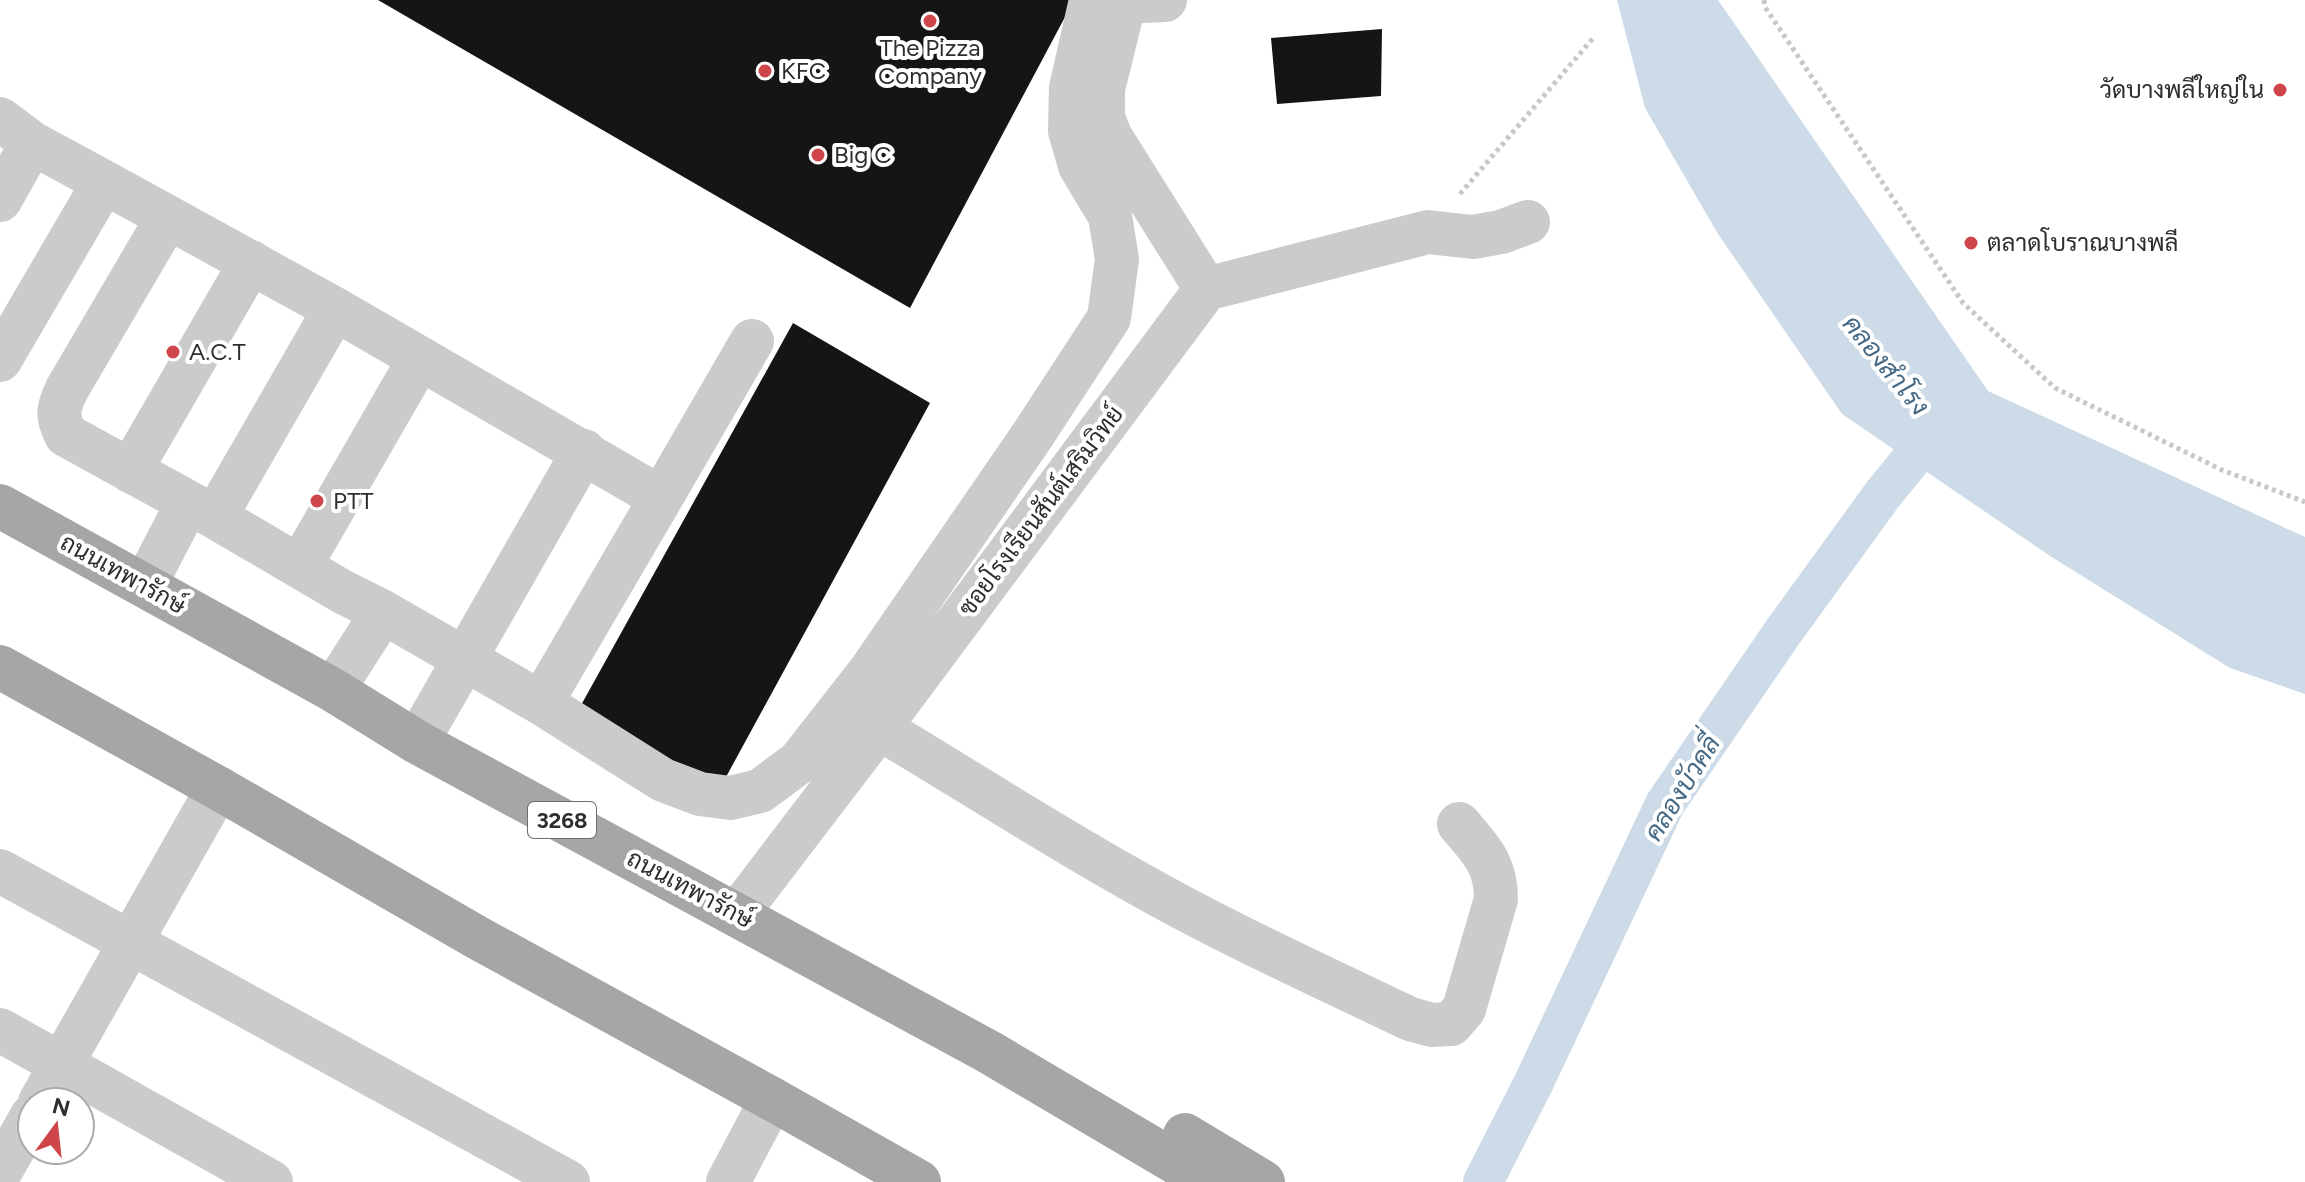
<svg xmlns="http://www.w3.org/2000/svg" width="2305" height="1182" viewBox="0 0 2305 1182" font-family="Figtree,Sarabun,sans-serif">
	<rect width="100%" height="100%" fill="#fff"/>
	<path fill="#ccdbe7" d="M1617,0H1718L1988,391L2305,537V694L2230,668L2050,556L1842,414L1718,234L1645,108Z"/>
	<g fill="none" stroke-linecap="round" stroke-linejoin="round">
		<path stroke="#ccdbe7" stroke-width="40" d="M1483,1182L1534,1082L1665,804L1783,632L1883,494L1937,428"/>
	</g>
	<path fill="#151515" d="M378,0H1070L1073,2L910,308Z
		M1382,29L1381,96L1277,104L1271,38Z
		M793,323L930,403L720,788L580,707Z"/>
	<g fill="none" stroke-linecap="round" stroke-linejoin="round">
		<path stroke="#c8c8c8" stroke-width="5" stroke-dasharray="4 4" stroke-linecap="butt" d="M1764,0L1765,7L1963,303L2055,388L2222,470L2305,502
			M1460,194L1594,37"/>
		<path stroke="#cbcbcb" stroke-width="44" d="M1125,0L1103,89V117L1110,136L1206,289
			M1124,2L1165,0
			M0,119L32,143L104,182L0,360
			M104,182L335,309L661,498L541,703L663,780L700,794L730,798L760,791L799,762L871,670L1032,436L1109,318L1117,259L1110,216L1080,166L1070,131L1071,88L1091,0
			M0,200L32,143
			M168,217L67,389C58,408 56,415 66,435L215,517L335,309
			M130,471L251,262
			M661,498L752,341
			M215,517L343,592L383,612L541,703
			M300,566L420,358
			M145,585L188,502
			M333,690L383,612
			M879,728C961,777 1042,829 1125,876C1217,929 1314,973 1410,1019L1432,1025L1451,1024L1464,1009L1496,899C1496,863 1480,849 1459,824
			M417,742L584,451
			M0,871L568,1182
			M737,914L879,728L1206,289L1428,232L1473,237L1501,232L1528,222
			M0,1030L271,1182
			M40,1102L218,788
			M0,1172L32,1116
			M728,1182L772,1099"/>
		<path stroke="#a6a6a6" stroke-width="44" d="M0,506L333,690L417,742L989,1052L1209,1182
			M0,667L218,788L478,938L772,1099L919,1182
			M1185,1135L1263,1182"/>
	</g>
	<g fill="#ce464a" stroke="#fff" stroke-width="3">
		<circle cx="930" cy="21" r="8"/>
		<circle cx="765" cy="71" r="8"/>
		<circle cx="2280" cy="90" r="8"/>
		<circle cx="818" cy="155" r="8"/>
		<circle cx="1971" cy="243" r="8"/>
		<circle cx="173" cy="352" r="8"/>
		<circle cx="317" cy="501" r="8"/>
	</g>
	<g text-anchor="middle" stroke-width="8" stroke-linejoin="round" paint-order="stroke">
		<rect fill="#fff" stroke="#6d6d6d" stroke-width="2" x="528" y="802" width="68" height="36" rx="6"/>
		<g font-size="22" font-weight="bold" fill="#2e2e2e">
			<text x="562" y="828">3268</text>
		</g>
		<g font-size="24" fill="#2e2e2e" stroke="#fff" text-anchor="start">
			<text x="930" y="56" text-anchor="middle">The Pizza<tspan x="930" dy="28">Company</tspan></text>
			<text x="781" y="79">KFC</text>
			<text x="2264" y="98" text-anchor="end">วัดบางพลีใหญ่ใน</text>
			<text x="834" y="163">Big C</text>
			<text x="1987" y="251">ตลาดโบราณบางพลี</text>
			<text x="189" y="360">A.C.T</text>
			<text x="333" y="509">PTT</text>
		</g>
		<g font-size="24" fill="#2e2e2e" stroke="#fff">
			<text transform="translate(1041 511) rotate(-53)" y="8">ซอยโรงเรียนสันต์เสริมวิทย์</text>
			<text transform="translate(123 574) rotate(29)" y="8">ถนนเทพารักษ์</text>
			<text transform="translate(690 889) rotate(28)" y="8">ถนนเทพารักษ์</text>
		</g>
		<g font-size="26" font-style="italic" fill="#466a85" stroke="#fff">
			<text transform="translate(1886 365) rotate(51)" y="9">คลองสำโรง</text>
			<text transform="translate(1682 788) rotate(-58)" y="9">คลองบัวคลี่</text>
		</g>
	</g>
	<g transform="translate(56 1126) rotate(15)"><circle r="38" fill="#ffffff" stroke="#ababab" stroke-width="2"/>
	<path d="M0-6L14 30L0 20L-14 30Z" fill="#ce464a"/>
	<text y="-12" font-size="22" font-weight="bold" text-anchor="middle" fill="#2e2e2e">N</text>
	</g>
</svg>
